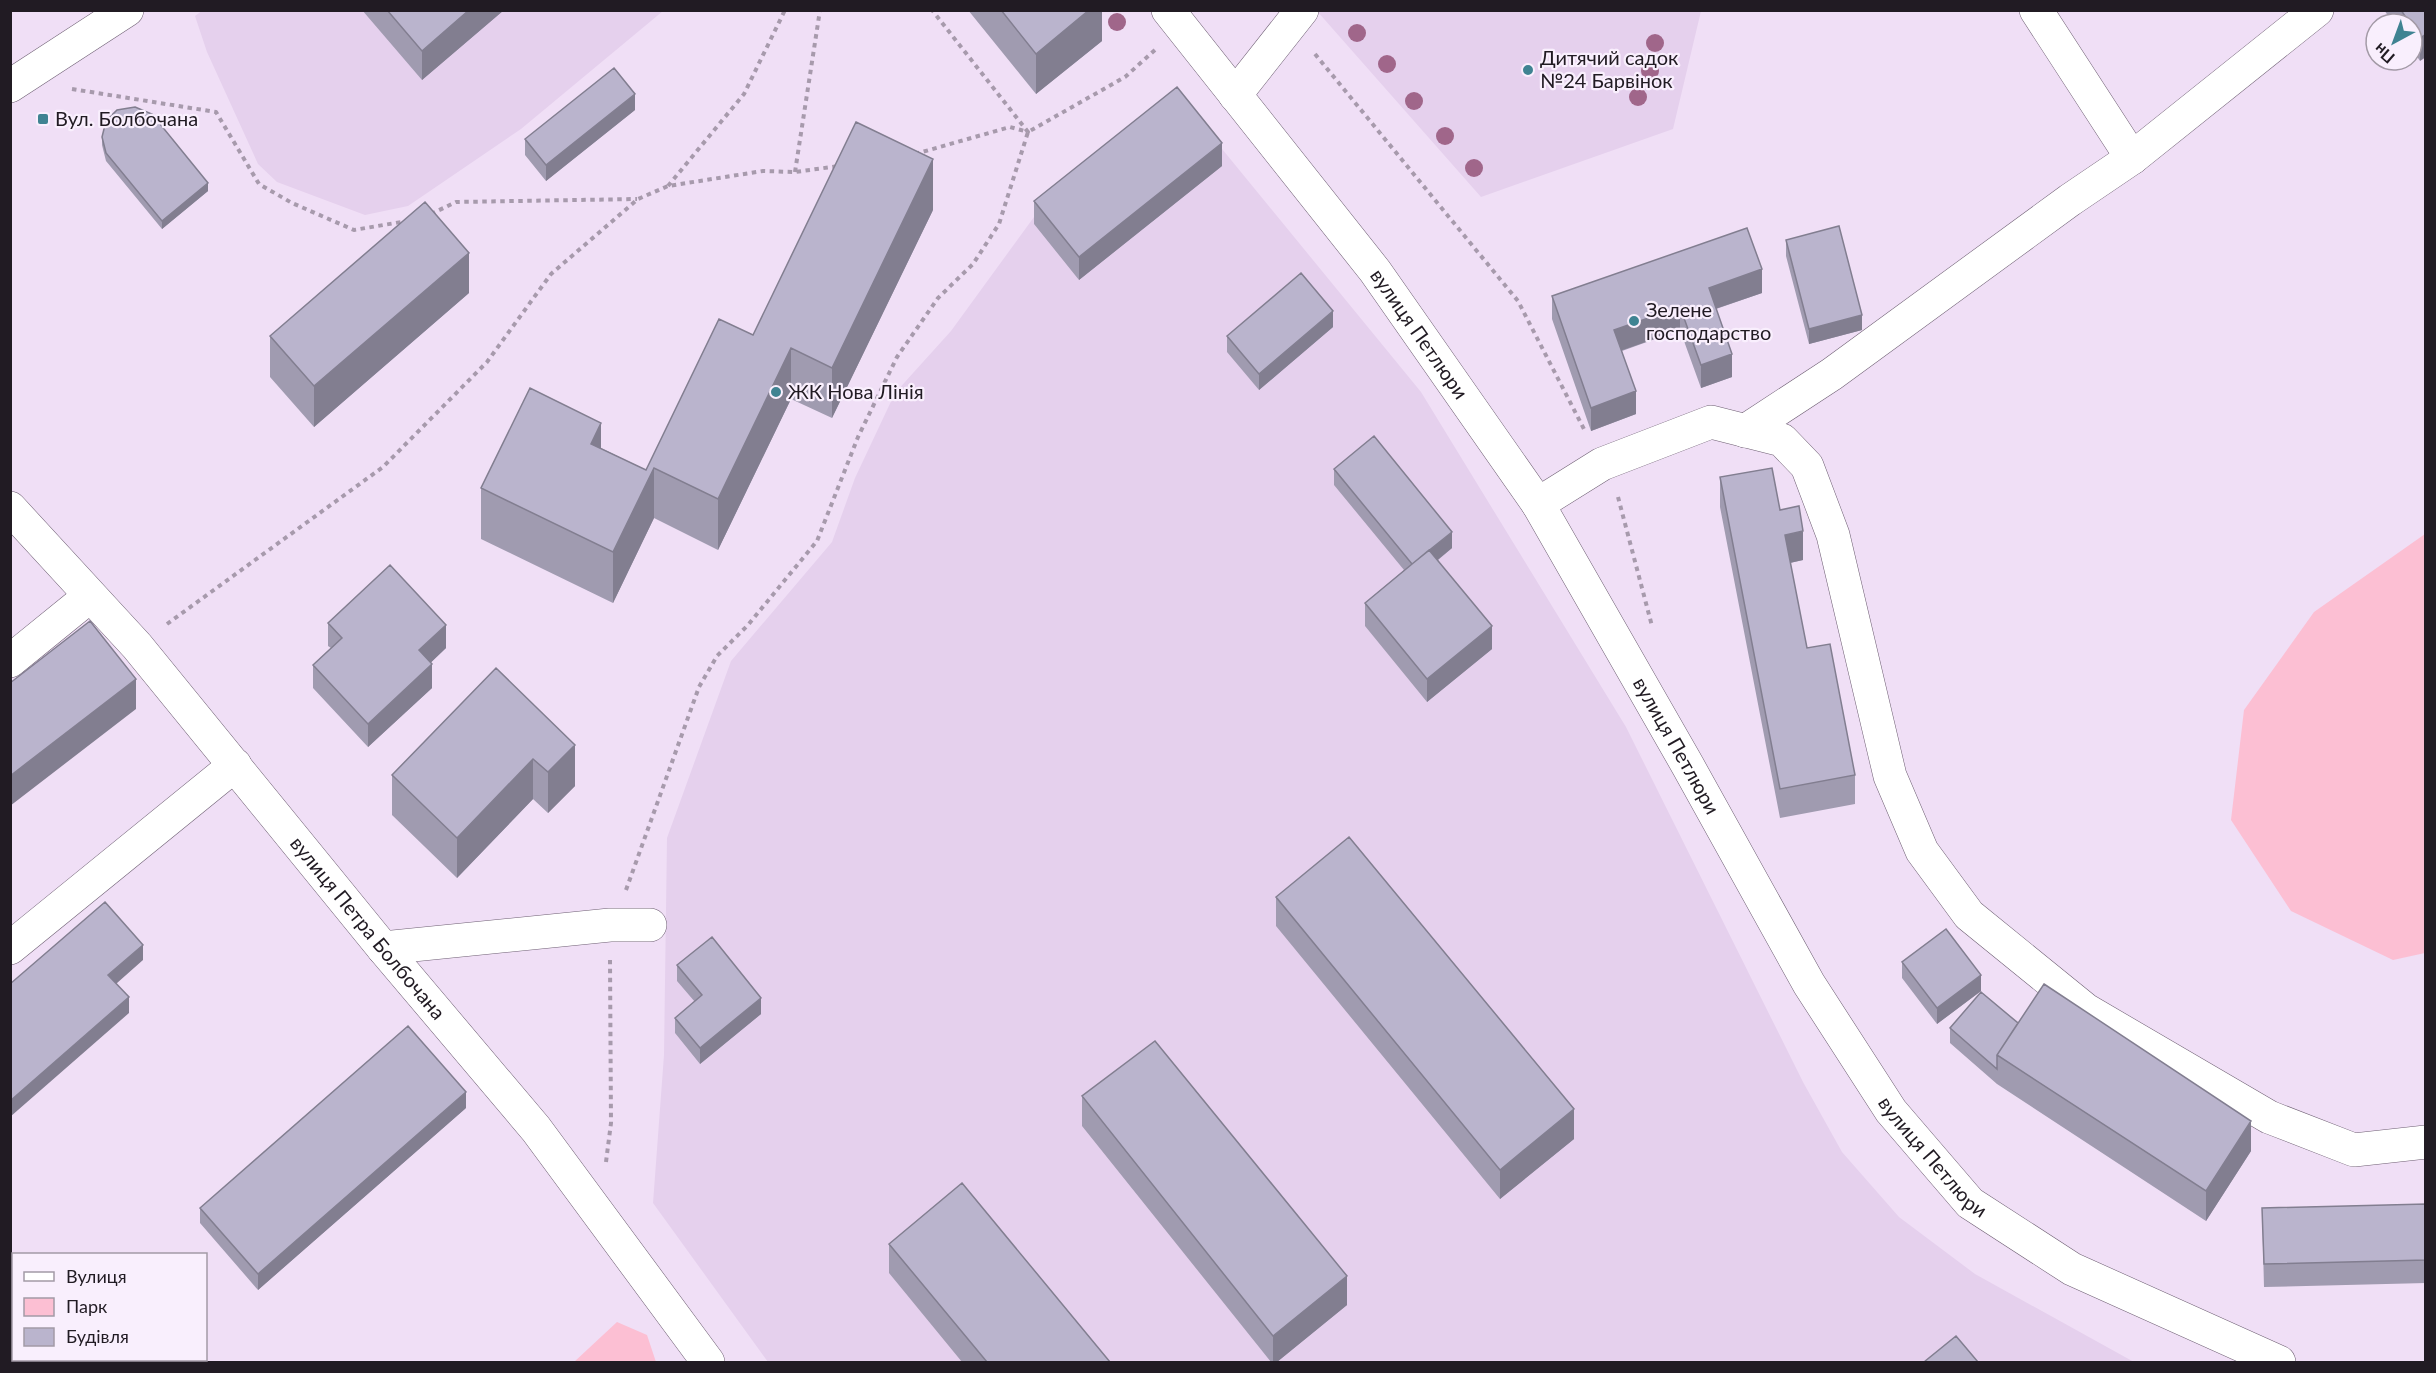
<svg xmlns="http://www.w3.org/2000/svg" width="2436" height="1373" viewBox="0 0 2436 1373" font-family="Lato,sans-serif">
	<rect width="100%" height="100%" fill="#f0dff6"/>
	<path fill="#e5d0ed" d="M203,10L663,11L521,129L408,206L365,215L277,182L258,164L207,52L195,16Z
		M1317,11H1701L1673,129L1481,197Z
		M1173,89L1421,392L1626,727L1803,1082L1842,1152L1899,1217L1975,1274L2134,1362H768L653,1203L664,1055L667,838L731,661L832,542L855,478L895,393L951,331L1034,217Z"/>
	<path fill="#fcbfd3" d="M2425,534V953L2393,960L2291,911L2231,820L2244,710L2314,612Z
		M617,1322L647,1335L656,1362H574Z"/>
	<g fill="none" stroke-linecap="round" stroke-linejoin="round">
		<defs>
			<g id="minor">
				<path d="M2036,10L2132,158"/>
				<path d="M10,86L127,10"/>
				<path d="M1235,95L1302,10"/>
				<path d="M1745,431L1832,374L2070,200L2132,158L2317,10"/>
				<path d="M1538,504L1602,464L1711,422L1782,440L1807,466L1833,535L1890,776L1922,851L1969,915L2086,1010L2269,1117L2354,1150L2426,1142"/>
				<path id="s1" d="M10,508L137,646L383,948L536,1129L708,1362"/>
				<path d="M10,661L90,596"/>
				<path d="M10,948L235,765"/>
				<path d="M383,948L610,925H650"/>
			</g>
			<g id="major">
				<path id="s2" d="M1168,10L1375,271L1538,504L1688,766L1809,984L1891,1111L1970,1203L2072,1269L2279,1362"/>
			</g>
		</defs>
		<use href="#minor" stroke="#6e5f73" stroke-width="34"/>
		<use href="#major" stroke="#6e5f73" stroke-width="34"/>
		<path stroke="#a79aac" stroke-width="4" stroke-dasharray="4.5 4.5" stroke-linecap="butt" d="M1315,54L1518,301L1585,431
			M72,89L216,112L259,184L292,203L354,230L407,221
			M915,154L1010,127L1028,132L932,10
			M795,172L820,10
			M668,186L744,94L785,10
			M431,214L456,202L637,199
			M1618,497L1652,626
			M167,624L383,467L487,362L551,274L638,199L668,186L763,171L795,172L839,166
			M626,890L699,687L717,656L748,625L817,541L858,437L897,357L938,298L973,264L999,224L1028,132L1125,77L1155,50
			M606,1162L611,1123L610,960"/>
		<use href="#minor" stroke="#fff" stroke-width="33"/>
		<use href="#major" stroke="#fff" stroke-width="33"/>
	</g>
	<g fill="#a0668a">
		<circle cx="1117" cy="22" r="9"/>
		<circle cx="1357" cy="33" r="9"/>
		<circle cx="1655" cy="43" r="9"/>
		<circle cx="1387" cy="64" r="9"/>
		<circle cx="1650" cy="71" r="9"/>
		<circle cx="1638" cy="97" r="9"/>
		<circle cx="1414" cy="101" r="9"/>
		<circle cx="1445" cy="136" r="9"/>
		<circle cx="1474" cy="168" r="9"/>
	</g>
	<path fill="#a09bb0" d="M362,10H504L422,80Z
		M968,10H1102V41L1036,94Z
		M2384,10H2426L2420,61L2412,49V24H2394Z
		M635,110L546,181L525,155V139Z
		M102,137L208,191L162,229L106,161L102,145Z
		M1222,166L1079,280L1034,224V201Z
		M933,210L832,418L791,399L718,550L654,518L613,603L481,539V488L601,448L646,470L753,335Z
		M1786,240L1862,330L1809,344L1786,256Z
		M469,293L314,427L270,377V336Z
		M1762,293L1716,309L1732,377L1701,388L1680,330L1622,351L1636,414L1591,431L1552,319V296Z
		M1333,327L1259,390L1227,352V336Z
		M1334,469L1452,548L1438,560L1492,649L1427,702L1365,626V603L1404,570L1334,485Z
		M1720,477L1780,510L1803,560L1790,563L1807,648L1855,775V804L1780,818L1720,507Z
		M328,623L446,648L430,663L432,688L368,747L313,688V665L331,648L328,646Z
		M496,668L575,786L548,813L533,799L457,878L392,815V775Z
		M1276,897L1574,1139L1500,1199L1276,926Z
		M1902,962L1981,991L1937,1024L1902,978Z
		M677,965L761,1014L700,1064L675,1033V1018L695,1002L677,981Z
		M2018,1023L2251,1151L2206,1221L1997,1084L1950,1043V1028Z
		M1082,1096L1347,1305L1277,1362H1271L1082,1126Z
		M466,1108L258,1290L200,1223V1208Z
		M2426,1204V1283L2264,1287L2262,1208Z
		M889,1244L1110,1362H962L889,1273Z"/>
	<path fill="#827e90" d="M469,10H504L422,80V51Z
		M1089,10H1102V41L1036,94V54Z
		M2426,34V57L2420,61V38Z
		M635,94V110L546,181V165Z
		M1222,143V166L1079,280V257Z
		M933,159V210L832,418V368Z
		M208,183V191L162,229V221Z
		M469,253V293L314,427V386Z
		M1762,269V293L1709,311V288Z
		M1680,307V330L1614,353V330Z
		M1333,311V327L1259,390V374Z
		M1862,315V330L1809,344V329Z
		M791,348V399L718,550V499Z
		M1732,354V377L1701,388V365Z
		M1636,391V414L1591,431V408Z
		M601,423V473L591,444Z
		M654,468V518L613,603V552Z
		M1803,531V560L1785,564V535Z
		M1452,532V548L1413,580V564Z
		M446,625V648L419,674V650Z
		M1492,626V649L1427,702V679Z
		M432,664V688L368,747V724Z
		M136,679V709L10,806V776Z
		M575,745V786L548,813V772Z
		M533,759V799L457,878V838Z
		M143,945V960L108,991V975Z
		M1981,975V991L1937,1024V1008Z
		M129,997V1013L10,1117V1101Z
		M761,998V1014L700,1064V1048Z
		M466,1092V1108L258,1290V1274Z
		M1574,1109V1139L1500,1199V1170Z
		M2251,1121V1151L2206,1221V1191Z
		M1347,1276V1305L1277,1362H1273V1336Z"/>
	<path fill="#bab4cd" stroke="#827e90" stroke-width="1.5" d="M387,10H469L422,51Z
		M1001,10H1089L1036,54Z
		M2401,10H2426V34L2420,38L2412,26V24H2410Z
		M614,68L635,94L546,165L525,139Z
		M1177,87L1222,143L1079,257L1034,201Z
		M135,107L152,114L208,183L162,221L106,153L102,137L106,121L117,110Z
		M856,122L933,159L832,368L791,348L718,499L654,468L613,552L481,488L530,388L601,423L591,444L646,470L719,319L753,335Z
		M425,202L469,253L314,386L270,336Z
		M1839,226L1862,315L1809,329L1786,240Z
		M1747,228L1762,269L1709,288L1732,354L1701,365L1680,307L1614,330L1636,391L1591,408L1552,296Z
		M1301,273L1333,311L1259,374L1227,336Z
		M1374,436L1452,532L1412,564L1334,469Z
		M1772,468L1780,510L1799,506L1803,531L1785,535L1807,648L1830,644L1855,775L1780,789L1720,477Z
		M1429,550L1492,626L1427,679L1365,603Z
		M390,565L446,625L419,650L432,664L368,724L313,665L342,638L328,623Z
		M90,621L136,679L10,776V683Z
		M496,668L575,745L548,772L533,759L457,838L392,775Z
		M1349,837L1574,1109L1500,1170L1276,897Z
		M105,902L143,945L108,975L129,997L10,1101V984Z
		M1946,929L1981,975L1937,1008L1902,962Z
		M712,937L761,998L700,1048L675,1018L702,995L677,965Z
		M2044,984L2251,1121L2206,1191L1997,1055Z
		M1981,992L2018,1023L1997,1055V1069L1950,1028Z
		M408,1026L466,1092L258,1274L200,1208Z
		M1155,1041L1347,1276L1273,1336L1082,1096Z
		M962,1183L1110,1362H987L889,1244Z
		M2426,1204V1260L2264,1264L2262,1208Z
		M1956,1336L1978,1362H1924Z
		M110,1359H163V1362H110Z"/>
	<g fill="#3f8392" stroke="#f9effd" stroke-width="2">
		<circle cx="1528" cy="70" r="6"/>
		<rect x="37" y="113" width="12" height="12" rx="3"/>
		<circle cx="1634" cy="321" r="6"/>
		<circle cx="776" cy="392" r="6"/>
	</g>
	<g text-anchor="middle" stroke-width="4.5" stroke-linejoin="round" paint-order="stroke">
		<g font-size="20" fill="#211b23" stroke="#f9effd" text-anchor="start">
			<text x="1540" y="65">Дитячий садок<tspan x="1540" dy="23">№24 Барвінок</tspan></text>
			<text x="55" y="126">Вул. Болбочана</text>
			<text x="1646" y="317">Зелене<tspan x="1646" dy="23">господарство</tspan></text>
			<text x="788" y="399">ЖК Нова Лінія</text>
		</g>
		<g font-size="20" fill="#211b23" stroke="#f9effd">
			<text dy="7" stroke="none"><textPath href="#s2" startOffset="410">вулиця Петлюри</textPath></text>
			<text dy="7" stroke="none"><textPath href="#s2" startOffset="896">вулиця Петлюри</textPath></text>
			<text dy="7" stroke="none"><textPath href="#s1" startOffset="552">вулиця Петра Болбочана</textPath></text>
			<text dy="7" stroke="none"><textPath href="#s2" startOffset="1382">вулиця Петлюри</textPath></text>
		</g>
	</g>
	<rect width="2436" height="1373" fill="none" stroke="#211b23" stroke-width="24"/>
	<rect x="12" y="1253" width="195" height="108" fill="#f9effd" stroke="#a39aa6" stroke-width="1.5"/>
	<rect x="24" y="1272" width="30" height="9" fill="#ffffff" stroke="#a39aa6" stroke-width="1.5"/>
	<text x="66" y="1283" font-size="18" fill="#211b23">Вулиця</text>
	<rect x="24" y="1298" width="30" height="18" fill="#fcbfd3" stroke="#a39aa6" stroke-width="1.5"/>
	<text x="66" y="1313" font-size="18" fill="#211b23">Парк</text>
	<rect x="24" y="1328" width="30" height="18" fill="#bab4cd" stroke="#a39aa6" stroke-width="1.5"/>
	<text x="66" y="1343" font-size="18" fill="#211b23">Будівля</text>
	<g transform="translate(2394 42) rotate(221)"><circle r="28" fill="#f9effd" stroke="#a39aa6" stroke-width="1.5"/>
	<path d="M0-4.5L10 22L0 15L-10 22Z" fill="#3f8392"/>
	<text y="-9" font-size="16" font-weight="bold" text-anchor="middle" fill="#211b23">Пн</text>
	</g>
</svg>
